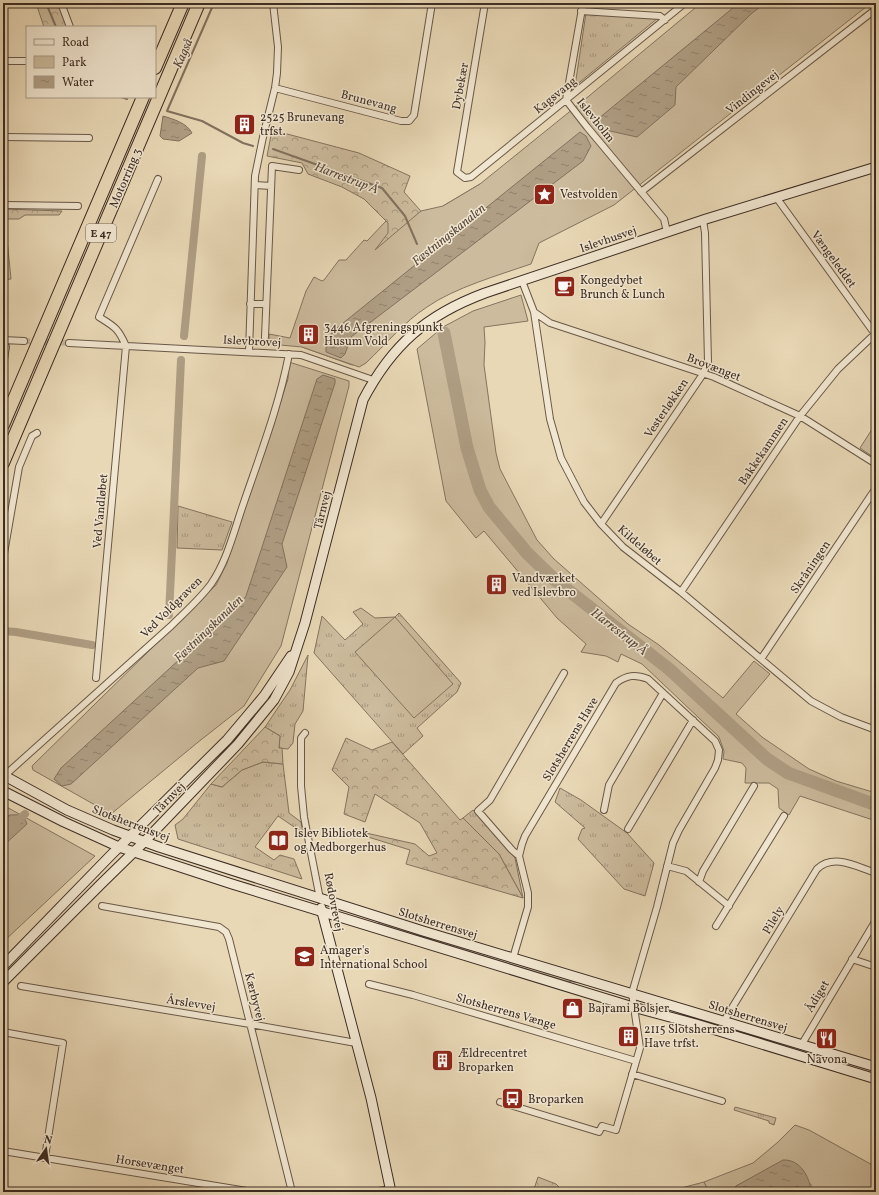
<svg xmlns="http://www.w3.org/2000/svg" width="879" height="1195" viewBox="0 0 879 1195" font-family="Vollkorn,serif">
	<defs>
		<pattern id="grass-tufts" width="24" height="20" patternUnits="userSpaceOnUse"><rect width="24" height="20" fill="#ccbb9d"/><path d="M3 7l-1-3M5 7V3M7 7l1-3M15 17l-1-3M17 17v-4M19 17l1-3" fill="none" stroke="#a79880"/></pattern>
		<pattern id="forest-crowns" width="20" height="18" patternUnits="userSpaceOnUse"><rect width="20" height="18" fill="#ccbb9d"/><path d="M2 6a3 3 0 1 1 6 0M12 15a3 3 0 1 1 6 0" fill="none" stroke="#a79880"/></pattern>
		<pattern id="water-ripples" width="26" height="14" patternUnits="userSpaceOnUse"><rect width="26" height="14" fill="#af9e84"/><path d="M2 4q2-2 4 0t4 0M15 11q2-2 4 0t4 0" fill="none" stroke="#90816c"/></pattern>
	</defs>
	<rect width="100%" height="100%" fill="#e9d8b6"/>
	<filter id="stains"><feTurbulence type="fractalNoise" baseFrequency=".005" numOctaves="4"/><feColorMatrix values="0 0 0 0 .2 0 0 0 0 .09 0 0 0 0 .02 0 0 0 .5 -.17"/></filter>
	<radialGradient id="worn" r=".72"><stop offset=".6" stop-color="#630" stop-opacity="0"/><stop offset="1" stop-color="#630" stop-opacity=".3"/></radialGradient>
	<path fill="url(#grass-tufts)" stroke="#847460" d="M586,13L658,18L575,86Z
		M178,506L232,522L222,550L177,548Z
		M361,608L375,618L395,617L399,613L461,683L457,692L417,728L423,736L403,754L314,653L322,616L345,640L363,624L353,612Z
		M308,655L303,711L295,724L293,743L288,749L279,748L280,736L265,727L290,690Z
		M263,762L283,764L289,813L301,822L303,833L278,816L255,847L274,860L280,855L294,859L302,879L178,839L175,825L183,819L211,784L222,787L242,770Z
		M560,788L581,800L627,833L654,863L645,896L624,889L578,839L582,829L585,828L555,802Z
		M473,810L515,858L523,898L499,854L463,818Z
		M379,922L391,924L582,983L566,981L379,924Z
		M735,1107L776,1118L774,1125L769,1123V1121L734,1110Z"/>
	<path fill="url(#forest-crowns)" stroke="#847460" d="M36,3H58L68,27H44Z
		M272,130L359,153L410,176L404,192L435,227L443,206L480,184L482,253L365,361L352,365L302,347L388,223L364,199L342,187L308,174L302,163L267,156Z
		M3,209L62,211L59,215H25L19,219H5L11,279L3,280Z
		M265,727L280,736L279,748H282L283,764L263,762L242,770L222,787L211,784Z
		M346,738L372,750L392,742L460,820L463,818L499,854L523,898L406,864L410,850L365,836L366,833L415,844L429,856L437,853L420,823L375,794L365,822L344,814L349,787L332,770Z
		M538,1177L556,1184L564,1192H533Z
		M704,1182L709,1192H678L681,1188Z"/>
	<path fill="#ccbb9d" stroke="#847460" d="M701,3H871L614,205L539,243L531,264C499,275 454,288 427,307C404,322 386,344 366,363L359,367L302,347L269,344V334L290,338L306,291L314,277L322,281L324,280L339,260H346L364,240L367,241L386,221L388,223V233L375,250L421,211L443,206L480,184L589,96Z
		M521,295L528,321L484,327L485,342L484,365L496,453L500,469L537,540L554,559L628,624L659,645L723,698L754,661L770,674L736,714L762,737L809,769L836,781L876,793V821L800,796L789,815L779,808L778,789L769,783H745L746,768L742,763L723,759L724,751L719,737L642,664L621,654L618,662L606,656L581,652L586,644L557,618L484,531L476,538L446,501L417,349L443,327L473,311Z
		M289,362L349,381V386L281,646L244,706L197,743L111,814L33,770L32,766L216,585L227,563L288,379Z
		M876,423V459L860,448Z
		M395,617L453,684L414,718L355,652Z
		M3,805L95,856L3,942Z
		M795,1125L809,1130L876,1167V1192H811V1184L748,1180L736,1186L731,1192H709L704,1182L753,1163L778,1142Z"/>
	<path fill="url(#water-ripples)" stroke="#81715e" d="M739,3H765L751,14L676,87L675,105L637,137L601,129L593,123Z
		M163,116C173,119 187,123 192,133L179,141L163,139L160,136Z
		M580,132L586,136L591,146L583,161L351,337L345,354L341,358L326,352V348L332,332Z
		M323,375L335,379V383L282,544L287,567L224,661L198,668L71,784L62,786L54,779L61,768L241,603L246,596L317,379Z
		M9,815C19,815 23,813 27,824L3,846V821Z
		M783,1160C800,1159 810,1177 811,1192H731L736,1186Z"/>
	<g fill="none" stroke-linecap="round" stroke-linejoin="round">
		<path stroke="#81715e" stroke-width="2" d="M46,3L56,27
			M214,3L167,111L202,121L243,143L253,146
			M121,97L127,99
			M273,149L382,188L405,216L417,244"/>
		<path stroke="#af9e84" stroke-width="8" d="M184,336L202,156
			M169,615L181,360
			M3,631L16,632L92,645
			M3,834L25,814"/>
		<path stroke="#af9e84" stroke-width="13" d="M444,333L467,448L480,490L489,507L527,553L555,580L669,669L767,759L788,773L876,805"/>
		<path stroke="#c7b699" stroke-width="6" stroke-dasharray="6 3" stroke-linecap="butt" d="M24,341L69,343"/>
		<defs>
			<path id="street" d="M61,3L70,27
				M485,3L457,172L465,178L471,177L685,3
				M583,3L566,100L587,127L664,219L667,232
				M581,11L660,16L665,20
				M3,61H27
				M275,88L401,121H409L414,115L432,3
				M3,137L89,138
				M255,185L271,186
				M641,192L876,9
				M776,197L875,334
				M3,205L78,206
				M522,281L534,312L550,419L561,458L584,502L601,524L623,547L681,592L811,701L841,717L876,730
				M250,304H266
				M534,312L550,323L714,377L800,416L876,464
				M265,337L272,166L299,170
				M3,340L24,341
				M69,343L301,355L373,380
				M3,346L6,347L3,366
				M249,352L255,176L263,137L275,88L277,73L278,47L273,3
				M601,524L703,374L708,362L705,233L703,220
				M3,559L19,467L32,436L37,433
				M681,592L800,416L838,369L876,333
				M761,659L876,488
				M96,678L126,346C118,328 115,327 99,317L158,179
				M305,733L301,738V786L304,817L320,899
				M3,777L171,626C185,612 200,599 211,584C227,561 234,531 243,505C260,455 279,406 289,354
				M604,810L609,785L663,693
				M628,829L693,720
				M519,856L512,850L478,811L490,800L564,673
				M667,866L686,871L729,906
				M699,882L703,871L754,786
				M102,906L219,927L226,932L229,939L292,1192
				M716,926L784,816
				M852,959L876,967
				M369,984L413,995L636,1061
				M21,986L250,1024L356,1043
				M724,1021L817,869C834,853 857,867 876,873
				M3,1032L63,1043L45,1157
				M802,1044L876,920
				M632,1074L722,1101
				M500,1102L599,1132L602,1126L616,1130L640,1048L632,993L657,907L673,843L679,830L715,768L718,760L719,750L715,741L648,679C635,674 627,675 616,683L525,836L522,844L519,856L528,893V907L513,958
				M3,1151L253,1192
				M373,1192L390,1189"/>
			<path id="secondary" d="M3,775L67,810L113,830L159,847L423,931L876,1067
				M3,791L64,822L119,847L232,884L633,1007L696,1024L876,1079
				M321,908L371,1098L391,1192
				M3,966L111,855L227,740L264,696L291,656
				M3,982L101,884L144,842L238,744L274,700L289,672L305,623L363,400C392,345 426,315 485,293L706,219L876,167"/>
			<path id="highway" d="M155,68L183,3
				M3,425L143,97
				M3,463L199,3"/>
		</defs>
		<use href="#street" stroke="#685848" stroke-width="8"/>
		<use href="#secondary" stroke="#3d2d24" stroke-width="11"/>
		<use href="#highway" stroke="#3d2d24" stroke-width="14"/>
		<use href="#street" stroke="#f1e6d0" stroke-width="6"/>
		<use href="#secondary" stroke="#f1e6d0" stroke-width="9"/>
		<use href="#highway" stroke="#e9d8b6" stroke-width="12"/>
	</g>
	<defs>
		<symbol id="building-square" viewBox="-11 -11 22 22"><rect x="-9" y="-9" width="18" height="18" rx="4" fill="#8f2418" stroke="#f1e6d0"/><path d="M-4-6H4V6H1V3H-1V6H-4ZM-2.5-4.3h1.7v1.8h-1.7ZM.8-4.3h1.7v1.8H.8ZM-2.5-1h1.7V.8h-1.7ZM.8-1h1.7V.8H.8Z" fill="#fff"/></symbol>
		<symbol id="sight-square" viewBox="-11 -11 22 22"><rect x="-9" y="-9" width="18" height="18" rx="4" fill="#8f2418" stroke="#f1e6d0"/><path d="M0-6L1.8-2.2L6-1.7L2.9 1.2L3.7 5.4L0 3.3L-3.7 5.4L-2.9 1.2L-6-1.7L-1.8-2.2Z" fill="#fff"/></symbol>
		<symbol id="cafe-square" viewBox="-11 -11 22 22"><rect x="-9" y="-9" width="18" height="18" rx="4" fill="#8f2418" stroke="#f1e6d0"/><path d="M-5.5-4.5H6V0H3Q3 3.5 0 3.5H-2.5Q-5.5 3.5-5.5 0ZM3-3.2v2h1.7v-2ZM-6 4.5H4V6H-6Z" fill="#fff"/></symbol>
		<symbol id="library-square" viewBox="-11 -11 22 22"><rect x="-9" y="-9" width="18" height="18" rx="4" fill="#8f2418" stroke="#f1e6d0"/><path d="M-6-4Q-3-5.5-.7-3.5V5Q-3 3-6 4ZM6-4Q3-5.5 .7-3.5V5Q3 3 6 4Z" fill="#fff"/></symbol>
		<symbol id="school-square" viewBox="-11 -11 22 22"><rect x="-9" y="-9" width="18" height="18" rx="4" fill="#8f2418" stroke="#f1e6d0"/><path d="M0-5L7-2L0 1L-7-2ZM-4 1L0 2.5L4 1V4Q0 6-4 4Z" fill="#fff"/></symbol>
		<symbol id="shop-square" viewBox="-11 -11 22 22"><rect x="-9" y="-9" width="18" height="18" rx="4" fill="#8f2418" stroke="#f1e6d0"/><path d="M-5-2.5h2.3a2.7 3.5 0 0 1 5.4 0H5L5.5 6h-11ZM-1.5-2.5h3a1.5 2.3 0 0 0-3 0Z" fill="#fff"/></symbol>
		<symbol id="restaurant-square" viewBox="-11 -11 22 22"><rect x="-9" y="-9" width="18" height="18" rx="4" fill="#8f2418" stroke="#f1e6d0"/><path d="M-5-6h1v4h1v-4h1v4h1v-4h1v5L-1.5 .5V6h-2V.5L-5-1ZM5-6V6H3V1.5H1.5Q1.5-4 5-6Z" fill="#fff"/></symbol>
		<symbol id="bus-square" viewBox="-11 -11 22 22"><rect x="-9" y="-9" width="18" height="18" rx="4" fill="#8f2418" stroke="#f1e6d0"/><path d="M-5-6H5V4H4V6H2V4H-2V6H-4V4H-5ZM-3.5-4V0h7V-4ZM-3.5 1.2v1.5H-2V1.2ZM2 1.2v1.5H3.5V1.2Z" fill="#fff"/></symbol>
	</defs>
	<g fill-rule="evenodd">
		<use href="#building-square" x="232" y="112" width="25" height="25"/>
		<use href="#sight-square" x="532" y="182" width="25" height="25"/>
		<use href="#cafe-square" x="552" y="274" width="25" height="25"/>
		<use href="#building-square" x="296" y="322" width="25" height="25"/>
		<use href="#building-square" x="484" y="572" width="25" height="25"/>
		<use href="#library-square" x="266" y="828" width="25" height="25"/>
		<use href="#school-square" x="292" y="944" width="25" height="25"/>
		<use href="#shop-square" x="560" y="996" width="25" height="25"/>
		<use href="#building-square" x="616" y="1024" width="25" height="25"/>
		<use href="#restaurant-square" x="814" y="1026" width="25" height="25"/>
		<use href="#building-square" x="430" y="1048" width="25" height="25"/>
		<use href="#bus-square" x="500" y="1086" width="25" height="25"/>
	</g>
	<g text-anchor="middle" stroke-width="3" stroke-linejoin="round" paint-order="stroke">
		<rect fill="#f1e6d0" stroke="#736458" stroke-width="1" x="86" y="224" width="30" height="18" rx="3"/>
		<g font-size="11" font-weight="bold" fill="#3d2d24">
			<text x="101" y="237">E 47</text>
		</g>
		<g font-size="12" fill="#3d2d24" stroke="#f1e6d0">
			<text transform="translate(460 86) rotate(-80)" y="4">Dybekær</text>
			<text transform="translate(752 92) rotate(-38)" y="4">Vindingevej</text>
			<text transform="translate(555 95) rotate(-39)" y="4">Kagsvang</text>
			<text transform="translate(369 101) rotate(15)" y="4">Brunevang</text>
			<text transform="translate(596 120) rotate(51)" y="4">Islevholm</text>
			<text transform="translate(125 178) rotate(-67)" y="4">Motorring 3</text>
			<text transform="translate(608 239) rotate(-19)" y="4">Islevhusvej</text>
			<text transform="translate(834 259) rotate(54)" y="4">Vængeleddet</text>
			<text transform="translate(252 341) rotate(3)" y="4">Islevbrovej</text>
			<text transform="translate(714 367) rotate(21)" y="4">Brovænget</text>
			<text transform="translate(666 408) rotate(-56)" y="4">Vesterløkken</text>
			<text transform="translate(763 451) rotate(-56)" y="4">Bakkekammen</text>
			<text transform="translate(322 510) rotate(-76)" y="4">Tårnvej</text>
			<text transform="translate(100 511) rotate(-85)" y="4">Ved Vandløbet</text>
			<text transform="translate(640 545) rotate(41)" y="4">Kildeløbet</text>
			<text transform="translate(810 567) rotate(-56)" y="4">Skråningen</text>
			<text transform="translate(171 607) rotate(-45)" y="4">Ved Voldgraven</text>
			<text transform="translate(570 739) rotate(-59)" y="4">Slotsherrens Have</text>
			<text transform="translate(169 798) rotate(-46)" y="4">Tårnvej</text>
			<text transform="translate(131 823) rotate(21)" y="4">Slotsherrensvej</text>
			<text transform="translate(334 902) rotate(79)" y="4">Rødovrevej</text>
			<text transform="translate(773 920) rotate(-59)" y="4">Pilely</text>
			<text transform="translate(438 923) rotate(17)" y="4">Slotsherrensvej</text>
			<text transform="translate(817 996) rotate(-59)" y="4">Ådiget</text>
			<text transform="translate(255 997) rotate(76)" y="4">Kærbyvej</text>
			<text transform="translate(191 1003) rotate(9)" y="4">Årslevvej</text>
			<text transform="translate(506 1011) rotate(16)" y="4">Slotsherrens Vænge</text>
			<text transform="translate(748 1016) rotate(17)" y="4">Slotsherrensvej</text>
			<text transform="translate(150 1164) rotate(9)" y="4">Horsevænget</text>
		</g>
		<g font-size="12" fill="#3d2d24" stroke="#f1e6d0" text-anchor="start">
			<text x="260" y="121">2525 Brunevang<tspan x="260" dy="14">trfst.</tspan></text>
			<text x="560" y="198">Vestvolden</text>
			<text x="580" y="284">Kongedybet<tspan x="580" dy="14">Brunch &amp; Lunch</tspan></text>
			<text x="324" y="331">3446 Afgreningspunkt<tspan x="324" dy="14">Husum Vold</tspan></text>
			<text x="512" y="582">Vandværket<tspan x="512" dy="14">ved Islevbro</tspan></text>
			<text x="294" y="837">Islev Bibliotek<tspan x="294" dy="14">og Medborgerhus</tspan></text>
			<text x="320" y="954">Amager's<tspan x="320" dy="14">International School</tspan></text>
			<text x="588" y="1012">Bajrami Bolsjer</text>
			<text x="644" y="1033">2115 Slotsherrens<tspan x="644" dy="14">Have trfst.</tspan></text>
			<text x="458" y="1057">Ældrecentret<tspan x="458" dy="14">Broparken</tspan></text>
			<text x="827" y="1063" text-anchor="middle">Navona</text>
			<text x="528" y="1103">Broparken</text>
		</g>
		<g font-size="13" font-style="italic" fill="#5a493c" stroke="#f1e6d0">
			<text transform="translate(182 53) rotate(-67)" y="5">Kagså</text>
			<text transform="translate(347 177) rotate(21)" y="5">Harrestrup Å</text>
			<text transform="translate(448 234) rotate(-39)" y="5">Fæstningskanalen</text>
			<text transform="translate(208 628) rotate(-44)" y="5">Fæstningskanalen</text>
			<text transform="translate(620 631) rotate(38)" y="5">Harrestrup Å</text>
		</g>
	</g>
	<rect width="879" height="1195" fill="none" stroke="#e9d8b6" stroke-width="16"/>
	<rect x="4" y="4" width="871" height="1187" fill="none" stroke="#3d2d24" stroke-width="2"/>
	<rect x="8" y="8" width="863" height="1179" fill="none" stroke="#3d2d24"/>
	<rect x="26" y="26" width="130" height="72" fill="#f1e6d0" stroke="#a99c8b"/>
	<rect x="34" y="39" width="20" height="6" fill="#f1e6d0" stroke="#a99c8b"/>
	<text x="62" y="46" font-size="12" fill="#3d2d24">Road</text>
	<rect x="34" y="56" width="20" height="12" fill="#ccbb9d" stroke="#a99c8b"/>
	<text x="62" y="66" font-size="12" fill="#3d2d24">Park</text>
	<rect x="34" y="76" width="20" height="12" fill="url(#water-ripples)" stroke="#a99c8b"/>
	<text x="62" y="86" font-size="12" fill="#3d2d24">Water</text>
	<g transform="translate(46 1149) rotate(13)" stroke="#f1e6d0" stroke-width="3" paint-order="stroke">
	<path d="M0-3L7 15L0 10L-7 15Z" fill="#3d2d24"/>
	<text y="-6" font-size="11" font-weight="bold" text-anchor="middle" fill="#3d2d24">N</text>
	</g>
	<rect width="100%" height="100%" filter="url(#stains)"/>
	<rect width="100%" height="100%" fill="url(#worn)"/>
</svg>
